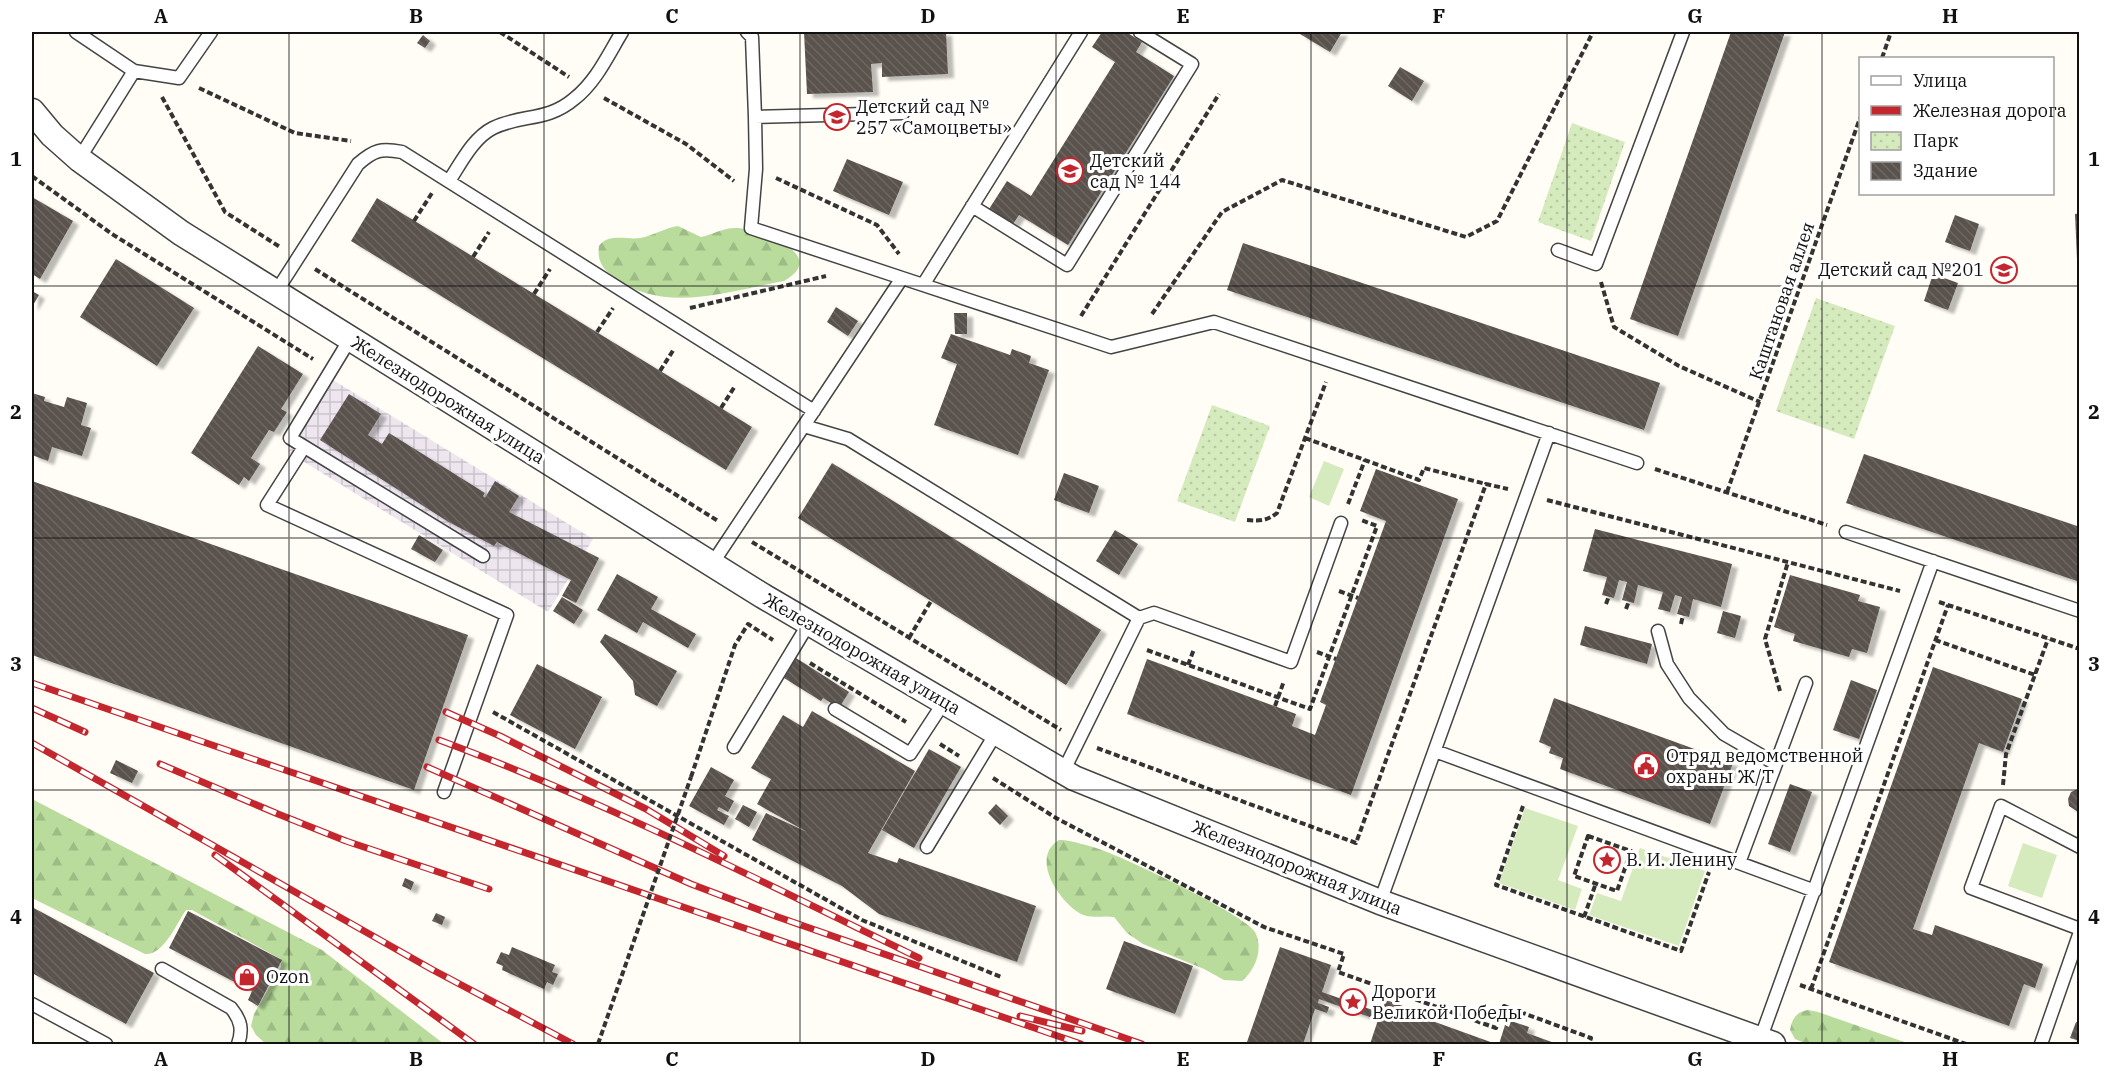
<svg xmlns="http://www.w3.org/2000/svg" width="2111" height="1076" viewBox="0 0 2111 1076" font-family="'IBM Plex Serif',serif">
	<defs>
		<pattern id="industrial-grid" width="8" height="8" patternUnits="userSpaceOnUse" patternTransform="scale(1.5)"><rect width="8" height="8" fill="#eee6ef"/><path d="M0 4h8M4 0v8" fill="none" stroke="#cbc4cc"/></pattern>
		<pattern id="forest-firs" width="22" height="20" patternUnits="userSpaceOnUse" patternTransform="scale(1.5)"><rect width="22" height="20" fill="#b9dc9c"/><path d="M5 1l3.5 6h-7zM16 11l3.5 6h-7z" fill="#9ebc85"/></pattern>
		<pattern id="park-dots" width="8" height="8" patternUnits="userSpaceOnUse" patternTransform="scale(1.5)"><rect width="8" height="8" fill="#d5ebbd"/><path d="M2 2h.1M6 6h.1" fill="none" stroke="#b6c8a1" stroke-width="1.8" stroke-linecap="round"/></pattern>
		<pattern id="building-back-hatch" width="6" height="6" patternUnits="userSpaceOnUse" patternTransform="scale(1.5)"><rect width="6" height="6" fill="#5a524d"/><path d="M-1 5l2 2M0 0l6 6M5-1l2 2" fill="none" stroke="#6d6662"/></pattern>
		<filter id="shadow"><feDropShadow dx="6" dy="4" stdDeviation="1.5" flood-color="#0004"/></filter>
	</defs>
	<rect width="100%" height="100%" fill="#fffdf5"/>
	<path fill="url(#industrial-grid)" d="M333,380L593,539L548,612L288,452Z"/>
	<path fill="#d5ebbd" d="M1324,461L1344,469L1329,506L1309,497Z
		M1525,808L1578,826L1558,880L1582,889L1575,910L1499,883Z
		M2023,843L2057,855L2042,898L2008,886Z
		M1640,848L1705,871L1679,946L1589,915L1597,893L1621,901Z"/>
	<path fill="url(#forest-firs)" d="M678,226L701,237C714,234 724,227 738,228C761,230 830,255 784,281C728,291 664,315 614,277C602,269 597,260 599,246C608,233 627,240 640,238C653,236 664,228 678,226Z
		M32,799L322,950L444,1044H266L256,1035L251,1026L254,1014L281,967V959L192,910H186C177,923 163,956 145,954L32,898Z
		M1059,840C1067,839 1098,848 1107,852C1131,861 1245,915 1255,932C1264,949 1255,970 1242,981L1224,980L1204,969L1143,944L1127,933L1114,917C1103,915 1091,919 1081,914C1060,903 1029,858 1059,840Z
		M1808,1010L1818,1012L1910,1044H1807L1795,1039L1790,1030C1792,1019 1796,1012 1808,1010Z"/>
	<path fill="url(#park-dots)" d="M1572,123L1625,142L1591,241L1538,222Z
		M1816,298L1895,326L1854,439L1776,411Z
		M1212,405L1270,426L1235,522L1177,501Z"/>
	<path fill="url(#building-back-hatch)" filter="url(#shadow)" d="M804,32H946L948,74L882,77V63L871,64L873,92L807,94Z
		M1102,32H1126L1142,42L1136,52L1174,76L1068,245L1019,215L1013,224L989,209L1007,181L1031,196L1115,62L1092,47Z
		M1301,32H1342L1330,52L1300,34Z
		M1731,32H1785L1678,336L1630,319Z
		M423,35L430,41L425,48L417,43Z
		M1400,67L1424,81L1412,101L1388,86Z
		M847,159L903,182L889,215L833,191Z
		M32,197L73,221L40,279L32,274Z
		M377,198L752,427L726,470L351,241Z
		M2080,213V259H2077L2075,214Z
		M1955,215L1979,224L1970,251L1945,242Z
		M1243,243L1660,383L1644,430L1227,290Z
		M116,259L194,308L157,366L80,317Z
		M1933,274L1958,283L1948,310L1924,301Z
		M32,291L39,295L32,307Z
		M836,307L858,321L848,336L827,322Z
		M954,313H967V334H955Z
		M951,334L1010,355L1012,349L1031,356L1029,363L1049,370L1018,455L934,425L957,364L941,358Z
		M258,346L303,374L281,409L287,412L274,432L269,430L251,458L260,464L249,481L244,477L239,485L191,453Z
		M32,393L45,397L44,401L64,407L67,397L87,403L81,425L91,428L82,456L52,447L48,461L32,455Z
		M349,394L381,414L368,435L382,444L389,433L485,493L483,496L485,498L495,481L519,496L509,512L599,558L576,603L562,596L571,580L497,542L494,546L447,521L320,440Z
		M1864,454L2080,527V582L1846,503Z
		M832,463L1101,630L1066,685L798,518Z
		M1376,469L1458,499L1351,795L1127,714L1147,659L1296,714L1292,726L1315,735L1326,705L1320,702L1386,521L1360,511Z
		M1064,473L1099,486L1089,513L1054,500Z
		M32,481L468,635L414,790L32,655Z
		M1595,529L1732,564L1721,607L1693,599L1689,617L1677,614L1682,597L1675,595L1670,612L1658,609L1663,592L1638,585L1634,603L1622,600L1627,582L1619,580L1614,598L1602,595L1607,577L1583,571Z
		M1115,530L1138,544L1119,575L1096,561Z
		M419,535L443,550L435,562L411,549Z
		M617,574L658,597L651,609L696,634L688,648L643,622L637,633L597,610Z
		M1790,575L1860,595L1858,601L1880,607L1867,653L1852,649L1849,657L1793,641L1795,634L1774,627Z
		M562,597L583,610L574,624L553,611Z
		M1723,611L1741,616L1735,638L1717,633Z
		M1585,626L1652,644L1647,664L1580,645Z
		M605,634L677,671L657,706L635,695L633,681L600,642Z
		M796,658L849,692L839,708L823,698L821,701L784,678Z
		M537,664L602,697L575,749L510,715Z
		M1933,667L2022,699L2003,752L1979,743L1913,929L1932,935L1935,925L2043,964L2035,988L2024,984L2009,1026L1829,962Z
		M1851,680L1877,690L1859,739L1833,730Z
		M1554,698L1733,763L1710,824L1560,769L1563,758L1549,753L1551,747L1539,742Z
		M812,711L915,771L868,853L897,863L899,858L1036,906L1017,962L879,914L842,886L752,840L766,813L807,832L757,804L771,779L751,768L783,715L803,727Z
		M929,749L961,767L914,848L882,830Z
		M116,760L138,771L132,783L110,773Z
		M711,767L734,780L725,796L734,801L728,812L719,807L717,810L729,816L724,825L689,806Z
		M1790,784L1812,792L1790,852L1768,844Z
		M2080,788V812H2078L2069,806L2068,799L2071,792Z
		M996,804L1008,816L1000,825L988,813Z
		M743,805L757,812L749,827L735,819Z
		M405,878L414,882L411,890L402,886Z
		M32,907L154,973L126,1024L32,973Z
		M188,911L282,960L258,1006L248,1000L252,991L169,948Z
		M436,913L445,917L442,925L432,921Z
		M1124,941L1193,966L1175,1014L1106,989Z
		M512,947L555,965L552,972L558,974L553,985L547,982L544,989L502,970L503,966L496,963L501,952L509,955Z
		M1280,947L1331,965L1322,992L1381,1013L1386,1000L1425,1014L1424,1018L1496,1044H1370L1378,1020L1319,999L1318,1003L1329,1007L1327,1013L1315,1009L1303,1044H1254L1247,1042Z
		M1511,1021L1529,1027L1527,1033L1557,1044H1499L1505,1025L1509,1027Z
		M2076,1022L2080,1023V1041L2070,1038Z"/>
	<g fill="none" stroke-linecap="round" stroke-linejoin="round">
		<defs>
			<path id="lane" d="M76,32L134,71L79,159
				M747,32L752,37L755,117
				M134,71L179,78L211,32
				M449,181C461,163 473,138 493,128C521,114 547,122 574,99C596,82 608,55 622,32
				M972,206L1067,265L1192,64L1140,32
				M1558,250L1596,264L1683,32
				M902,278L751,228L756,169L755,117L903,113
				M923,285L1081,32
				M276,292L358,164C374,150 381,148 402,152L814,411
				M350,339L290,438L483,556
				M804,426L848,439L1139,618L1063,772
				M304,447L267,505L507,615L444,792
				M1846,532L2080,611
				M712,564L902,278L1111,347L1214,322L1637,463
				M1139,618L1154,613L1291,662L1341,523
				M1658,631L1667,664L1689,698L1724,734L1776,764
				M835,709L910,754L944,702
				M734,747L809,623
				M1435,751L1815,891
				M927,847L996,733
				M2080,847L2001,806L1971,888L2080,929
				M1739,863L1806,683
				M1380,902L1549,433
				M162,969L231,1008C241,1020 243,1030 238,1044
				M32,1004L106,1044
				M1760,1040L1933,561
				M2041,1044L2080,932"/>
			<path id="street" d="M32,111L52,135L79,159L181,233L763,596L1074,778L1380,902L1773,1044"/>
		</defs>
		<use href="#lane" stroke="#444" stroke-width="15"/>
		<use href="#street" stroke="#444" stroke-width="27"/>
		<path stroke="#333" stroke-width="4" stroke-dasharray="6 3" stroke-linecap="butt" d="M500,32L569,77
			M1882,58L1891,32
			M199,88L295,133L351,141
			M162,97L225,212L280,247
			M604,98L686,144L734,181
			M32,176L112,234L313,359
			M776,178L877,225L899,254
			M414,221L432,193
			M473,257L489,232
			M315,269L718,521
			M1601,282L1614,327L1679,366L1760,402
			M534,294L550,269
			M690,308L826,276
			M1152,314L1222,212L1282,180L1466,237L1497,221L1593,32
			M1081,316L1219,94
			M597,332L613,308
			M660,371L674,349
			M721,408L735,386
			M1305,438L1419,480L1424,468L1486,484
			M1655,469L1827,525
			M1727,492L1860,118
			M1547,500L1900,591
			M1348,504L1365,460
			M1247,520C1260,521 1267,521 1277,513L1326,382
			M752,542L1061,730
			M1339,591L1358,598
			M1939,602L2080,649
			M1606,604L1609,596
			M1626,609L1629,601
			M1681,624L1683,615
			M909,638L931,601
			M1935,640L2035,675
			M1147,650L1310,709L1377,526L1361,520
			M1317,652L1336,659
			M810,663L906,722
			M1188,665L1194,649
			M1780,691L1765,639L1788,562
			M1275,706L1284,681
			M493,712L862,920L1001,977
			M940,744L959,756
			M1097,748L1356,843L1486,484L1508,489
			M691,777L735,645L748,624L773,640
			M993,778L1056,818L1264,927L1344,954L1338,972L1496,1028L1504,1006L1591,1038L1589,1044
			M2003,785L2006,754L2048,639
			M1523,806L1496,885L1681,951L1709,872
			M1588,836L1631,851L1617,891L1574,876Z
			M1584,917L1596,883
			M1800,985L1966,1044
			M1811,989L1948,605"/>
		<use href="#lane" stroke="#fff" stroke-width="12"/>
		<use href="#street" stroke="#fff" stroke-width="24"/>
		<defs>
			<path id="rail" d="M32,683L1081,1044
				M32,708L85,732
				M446,712L500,736L646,809L724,856
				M439,740C604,801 761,881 919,958
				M32,743L433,970L573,1044
				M160,764L278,814L346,841L489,889
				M427,767L691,884L778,917L1142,1044
				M215,855L474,1044
				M1020,1016L1082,1031"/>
		</defs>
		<use href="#rail" stroke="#c4262e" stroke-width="7"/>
		<use href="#rail" stroke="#fff" stroke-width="4.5" stroke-dasharray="14" stroke-linecap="butt"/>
		<path stroke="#333" stroke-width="4" stroke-dasharray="6 3" stroke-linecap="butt" d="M598,1044L691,777"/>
	</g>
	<path fill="none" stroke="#111" stroke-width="1.5" stroke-opacity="0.55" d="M289,32V1044M544,32V1044M800,32V1044M1056,32V1044M1311,32V1044M1567,32V1044M1822,32V1044M32,286H2080M32,538H2080M32,790H2080"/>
	<defs>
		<symbol id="school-ring" viewBox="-11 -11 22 22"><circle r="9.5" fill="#fff" stroke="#c4262e" stroke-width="1.5"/><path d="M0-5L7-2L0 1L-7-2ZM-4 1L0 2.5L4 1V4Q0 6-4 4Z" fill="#c4262e"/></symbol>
		<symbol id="civic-ring" viewBox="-11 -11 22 22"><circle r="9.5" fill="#fff" stroke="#c4262e" stroke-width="1.5"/><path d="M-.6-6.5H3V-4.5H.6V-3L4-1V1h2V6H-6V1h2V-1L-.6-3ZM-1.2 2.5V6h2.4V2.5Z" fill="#c4262e"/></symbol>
		<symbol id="sight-ring" viewBox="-11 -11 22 22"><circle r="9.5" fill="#fff" stroke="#c4262e" stroke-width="1.5"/><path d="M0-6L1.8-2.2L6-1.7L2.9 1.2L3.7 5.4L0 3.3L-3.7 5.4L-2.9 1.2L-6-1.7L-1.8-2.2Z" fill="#c4262e"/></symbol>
		<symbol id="shop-ring" viewBox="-11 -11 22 22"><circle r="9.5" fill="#fff" stroke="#c4262e" stroke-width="1.5"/><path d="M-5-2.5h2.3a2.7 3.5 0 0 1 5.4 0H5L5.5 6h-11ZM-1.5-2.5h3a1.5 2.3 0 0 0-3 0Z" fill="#c4262e"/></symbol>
	</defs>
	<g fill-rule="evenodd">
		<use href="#school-ring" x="822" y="102" width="30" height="30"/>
		<use href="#school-ring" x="1055" y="156" width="30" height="30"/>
		<use href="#school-ring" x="1989" y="255" width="30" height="30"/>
		<use href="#civic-ring" x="1631" y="751" width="30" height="30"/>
		<use href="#sight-ring" x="1592" y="845" width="30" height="30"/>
		<use href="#shop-ring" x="232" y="962" width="30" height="30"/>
		<use href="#sight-ring" x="1338" y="987" width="30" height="30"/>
	</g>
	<g text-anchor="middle" stroke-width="6" stroke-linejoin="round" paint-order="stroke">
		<g font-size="18" fill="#111" stroke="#fff" text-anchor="start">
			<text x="856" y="113">Детский сад №<tspan x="856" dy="21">257 «Самоцветы»</tspan></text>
			<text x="1090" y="167">Детский<tspan x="1090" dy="21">сад № 144</tspan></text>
			<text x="1984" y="276" text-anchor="end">Детский сад №201</text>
			<text x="1666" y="762">Отряд ведомственной<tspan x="1666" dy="21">охраны Ж/Т</tspan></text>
			<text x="1626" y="866">В. И. Ленину</text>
			<text x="266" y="983">Ozon</text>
			<text x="1372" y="998">Дороги<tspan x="1372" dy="21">Великой Победы</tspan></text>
		</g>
		<g font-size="18" fill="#111" stroke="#fff">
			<text transform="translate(1782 301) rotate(-71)" y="6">Каштановая аллея</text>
			<text transform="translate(448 400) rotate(32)" y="6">Железнодорожная улица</text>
			<text transform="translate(862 654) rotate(30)" y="6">Железнодорожная улица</text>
			<text transform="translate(1297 868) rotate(22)" y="6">Железнодорожная улица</text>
		</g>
	</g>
	<rect width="2111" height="1076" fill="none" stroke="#ffffff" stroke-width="66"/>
	<rect x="1859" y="57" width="195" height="138" fill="#ffffff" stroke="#a0a0a0" stroke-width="1.5"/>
	<rect x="1871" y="76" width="30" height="9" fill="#ffffff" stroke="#a0a0a0" stroke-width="1.5"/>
	<text x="1913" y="87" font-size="18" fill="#111111">Улица</text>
	<rect x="1871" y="106" width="30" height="9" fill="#c4262e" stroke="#a0a0a0" stroke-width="1.5"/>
	<text x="1913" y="117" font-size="18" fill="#111111">Железная дорога</text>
	<rect x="1871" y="132" width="30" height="18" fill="url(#park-dots)" stroke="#a0a0a0" stroke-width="1.5"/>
	<text x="1913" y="147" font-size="18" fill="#111111">Парк</text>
	<rect x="1871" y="162" width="30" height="18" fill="url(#building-back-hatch)" stroke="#a0a0a0" stroke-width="1.5"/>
	<text x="1913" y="177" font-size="18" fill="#111111">Здание</text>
	<rect x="33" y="33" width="2045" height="1010" fill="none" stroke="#111" stroke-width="2"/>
	<g font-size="20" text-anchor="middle" font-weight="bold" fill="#111">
		<text x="161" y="23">A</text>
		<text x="416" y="23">B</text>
		<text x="672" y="23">C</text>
		<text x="928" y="23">D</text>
		<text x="1183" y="23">E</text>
		<text x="1439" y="23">F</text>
		<text x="1695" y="23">G</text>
		<text x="1950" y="23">H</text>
		<text x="16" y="166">1</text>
		<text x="2094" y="166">1</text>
		<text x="16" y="419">2</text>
		<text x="2094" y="419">2</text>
		<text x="16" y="671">3</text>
		<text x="2094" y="671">3</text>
		<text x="16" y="924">4</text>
		<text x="2094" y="924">4</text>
		<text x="161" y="1066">A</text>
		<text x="416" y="1066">B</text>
		<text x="672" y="1066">C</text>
		<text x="928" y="1066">D</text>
		<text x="1183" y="1066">E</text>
		<text x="1439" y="1066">F</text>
		<text x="1695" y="1066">G</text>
		<text x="1950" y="1066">H</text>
	</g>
</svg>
